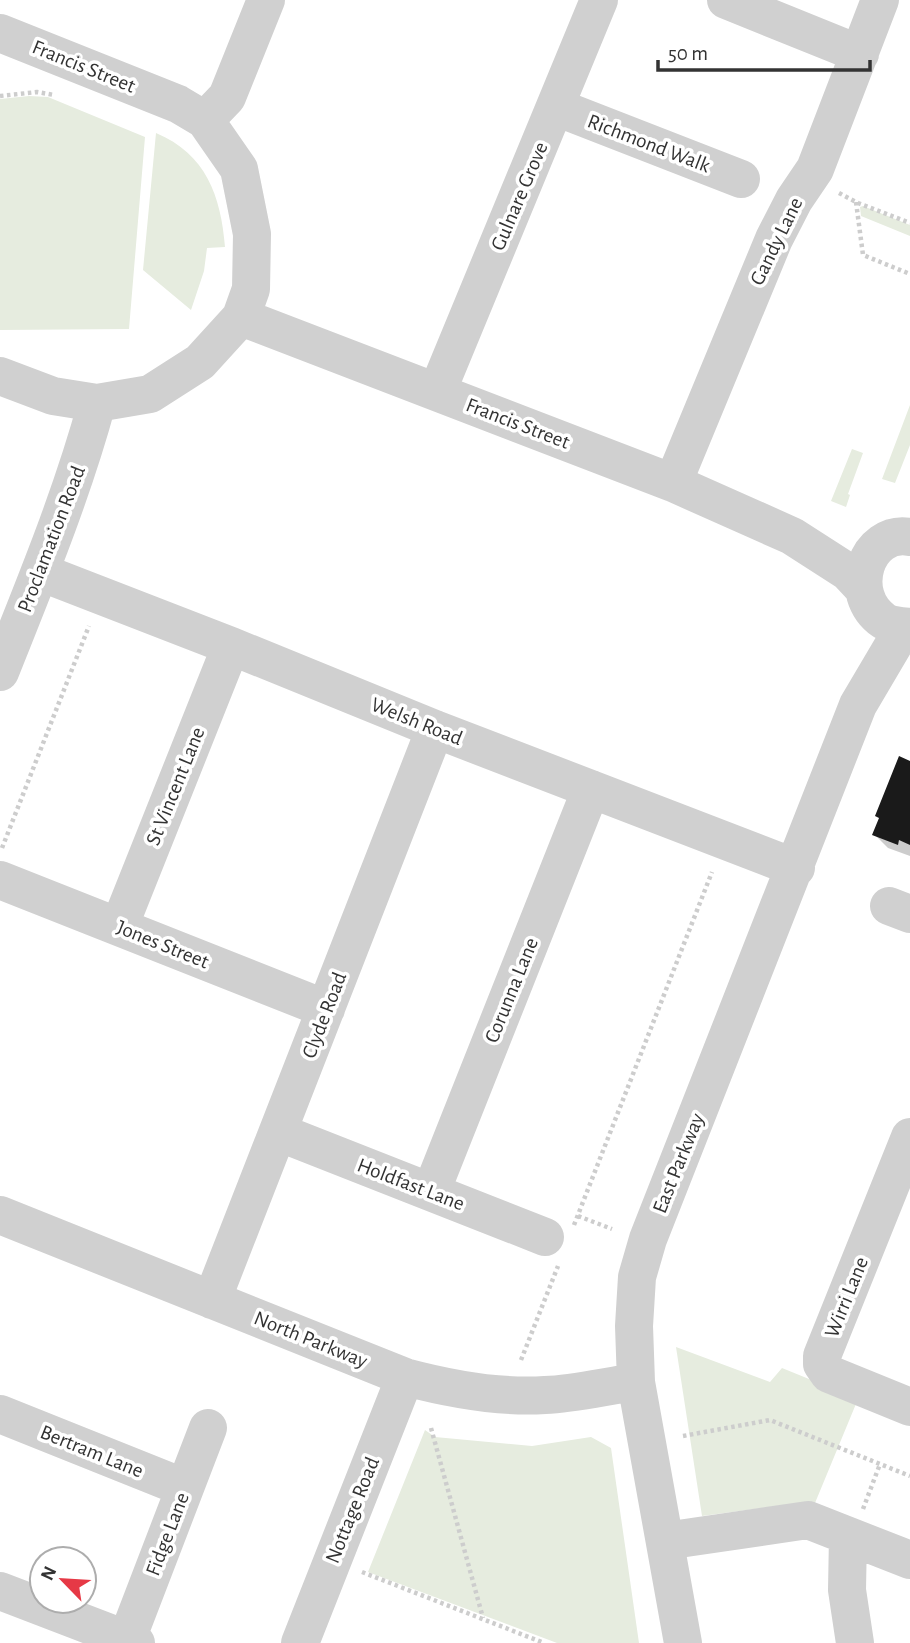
<svg xmlns="http://www.w3.org/2000/svg" width="910" height="1643" viewBox="0 0 910 1643" font-family="'Alegreya Sans',sans-serif">
	<rect width="100%" height="100%" fill="#fff"/>
	<path fill="#e6ecdf" d="M29,96L48,97L145,137L129,329L0,330V99Z
		M156,133C206,154 221,196 225,247L207,248L204,271L191,310L143,270Z
		M863,206L910,225V236L861,216L860,207Z
		M910,405V445L895,483L882,479Z
		M852,449L863,453L848,494L850,495L846,507L831,501Z
		M676,1347L770,1382L782,1368L858,1399L815,1503L806,1502L702,1516Z
		M425,1430L435,1437L532,1446L591,1437L611,1448L639,1643H557L368,1572Z"/>
	<path fill="#0003" d="M910,763V856L888,848L874,834Z"/>
	<path fill="#1a1a1a" d="M899,756L910,761V845L899,840L898,845L872,835L879,818L875,816Z"/>
	<g fill="none" stroke-linecap="round" stroke-linejoin="round">
		<path stroke="#cdcdcd" stroke-width="4.5" stroke-dasharray="3.5 3.5" stroke-linecap="butt" d="M0,96L37,92L54,95
			M839,193L858,203L910,223
			M856,202L863,255L910,274
			M2,848L89,626
			M578,1216L612,1229
			M574,1225L712,872
			M521,1360L558,1266
			M431,1428L483,1618
			M683,1436L770,1420L910,1476
			M863,1509L880,1464
			M362,1572L544,1643"/>
		<path stroke="#d0d0d0" stroke-width="38" d="M726,0L860,54
			M0,33L178,104L205,120L239,169L252,234L251,289L241,317L200,362L150,394L97,403L53,396L0,376
			M556,107L741,179
			M205,120L227,97L266,0
			M241,317L673,483L792,536L848,572L862,587
			M437,392L599,0
			M673,483L774,239L794,200L815,169L880,0
			M910,537C866,529 845,594 884,621C890,625 902,626 910,627
			M40,572L231,646L435,729L796,868
			M0,672C35,584 72,495 97,403
			M0,880L326,1009
			M889,906L910,914
			M119,927L231,646
			M278,1132L545,1237
			M910,1137L822,1356V1364L829,1374L910,1407
			M431,1192L591,789
			M0,1215L405,1377C450,1389 498,1398 545,1395C575,1394 606,1386 636,1382
			M212,1300L435,729
			M0,1414L185,1488
			M848,1536L847,1590L855,1643
			M665,1541L808,1520L910,1560
			M0,1591L136,1643
			M127,1639L208,1428
			M300,1643L405,1377
			M683,1643L636,1382L634,1326L637,1277L648,1239L858,705L897,639L910,628"/>
	</g>
	<g text-anchor="middle" stroke-width="7" stroke-linejoin="round" paint-order="stroke">
		<g font-size="21" fill="#333" stroke="#fff">
			<text transform="translate(84 66) rotate(22)" y="7">Francis Street</text>
			<text transform="translate(649 143) rotate(21)" y="7">Richmond Walk</text>
			<text transform="translate(519 196) rotate(-67)" y="7">Gulnare Grove</text>
			<text transform="translate(776 241) rotate(-64)" y="7">Gandy Lane</text>
			<text transform="translate(518 423) rotate(21)" y="7">Francis Street</text>
			<text transform="translate(51 539) rotate(-69)" y="7">Proclamation Road</text>
			<text transform="translate(417 721) rotate(22)" y="7">Welsh Road</text>
			<text transform="translate(175 786) rotate(-68)" y="7">St Vincent Lane</text>
			<text transform="translate(163 944) rotate(22)" y="7">Jones Street</text>
			<text transform="translate(511 990) rotate(-68)" y="7">Corunna Lane</text>
			<text transform="translate(324 1015) rotate(-69)" y="7">Clyde Road</text>
			<text transform="translate(678 1163) rotate(-68)" y="7">East Parkway</text>
			<text transform="translate(411 1184) rotate(21)" y="7">Holdfast Lane</text>
			<text transform="translate(846 1297) rotate(-68)" y="7">Wirri Lane</text>
			<text transform="translate(311 1339) rotate(22)" y="7">North Parkway</text>
			<text transform="translate(92 1451) rotate(22)" y="7">Bertram Lane</text>
			<text transform="translate(352 1510) rotate(-68)" y="7">Nottage Road</text>
			<text transform="translate(167 1534) rotate(-69)" y="7">Fidge Lane</text>
		</g>
	</g>
	<g transform="translate(63 1580) rotate(295)"><circle r="33" fill="#ffffff" stroke="#adadad" stroke-width="2"/>
	<path d="M0-5L12 26L0 18L-12 26Z" fill="#e63946"/>
	<text y="-10" font-size="19" font-weight="bold" text-anchor="middle" fill="#333333">N</text>
	</g>
	<path d="M658 60v10h212v-10" fill="none" stroke="#333333" stroke-width="3.5"/>
	<text x="668" y="60" font-size="21" fill="#333333" stroke="#ffffff" stroke-width="5" paint-order="stroke">50 m</text>
</svg>
